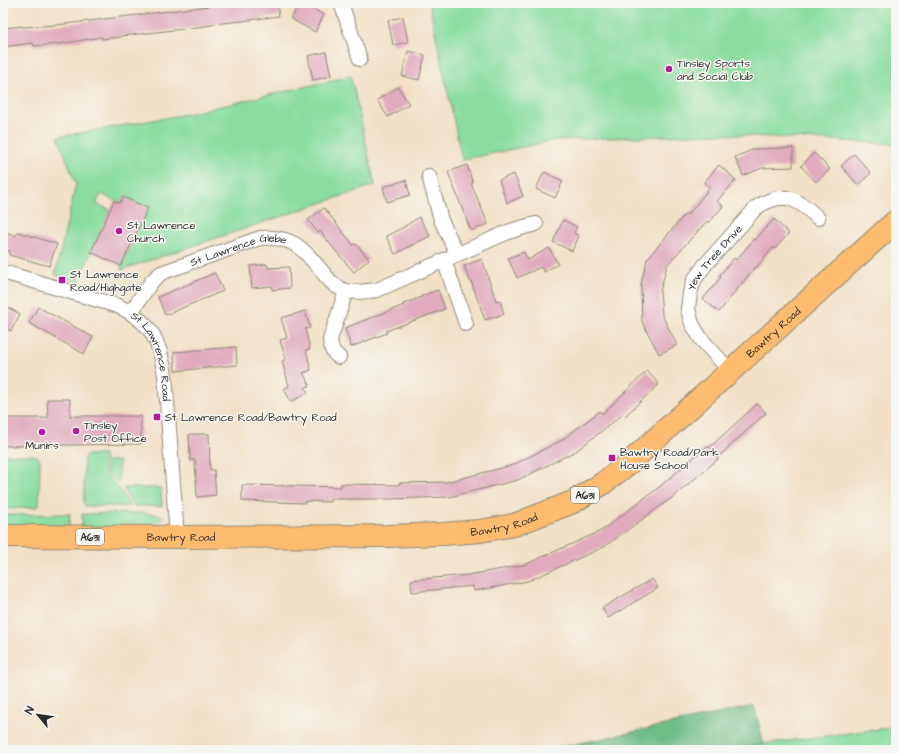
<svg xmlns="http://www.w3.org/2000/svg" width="899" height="753" viewBox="0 0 899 753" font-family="'Architects Daughter',sans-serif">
	<rect width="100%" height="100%" fill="#f6f6f2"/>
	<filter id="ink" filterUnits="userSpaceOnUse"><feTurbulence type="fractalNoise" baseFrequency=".025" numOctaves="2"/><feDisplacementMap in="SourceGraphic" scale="8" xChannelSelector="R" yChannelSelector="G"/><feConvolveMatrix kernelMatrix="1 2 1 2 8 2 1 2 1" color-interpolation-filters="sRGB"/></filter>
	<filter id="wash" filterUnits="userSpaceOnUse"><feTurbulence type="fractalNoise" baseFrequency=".012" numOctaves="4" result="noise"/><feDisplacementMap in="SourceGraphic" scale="16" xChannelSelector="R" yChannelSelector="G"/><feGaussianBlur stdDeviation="0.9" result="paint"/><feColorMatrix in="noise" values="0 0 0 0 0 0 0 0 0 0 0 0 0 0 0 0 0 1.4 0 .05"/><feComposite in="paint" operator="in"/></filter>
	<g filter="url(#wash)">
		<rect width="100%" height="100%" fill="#f1e0c5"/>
		<path fill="#8add9e" stroke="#5a8464" d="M429,3H896V144L718,134L555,140L462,160Z
			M351,76L375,185L121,270V266L147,208L123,197L120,203L101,194L96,204L110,210L78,282L55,275L76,184L58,137L187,114Z
			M4,455H34L37,456L40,460L39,505L37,507L3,509Z
			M88,455H104L105,474L121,491L130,506H85L84,504V458Z
			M107,461H119L118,483L116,482L107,473Z
			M123,488H161L162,506H133Z
			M144,513L158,515L163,517L154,526L82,530V514Z
			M70,514L69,529L3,530V515Z
			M896,727V750H741L764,744Z"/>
		<path fill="#6fbc85" stroke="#4d7458" d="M754,706L764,744L741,750H548Z"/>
		<g id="blocks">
			<path fill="#e1aabe" d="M233,3H277L279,16L243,21L212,24V25L183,29L121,36V37L102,39V37L59,44L34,46L33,43L3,47V28L22,26V27L57,25Z
				M299,3H302L324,15L315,32L291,19Z
				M403,17L408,42L393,45L388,20Z
				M408,51L425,55L419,80L402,76Z
				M326,52L331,76L313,80L308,56Z
				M398,87L409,104L388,117L377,100Z
				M793,148V167L762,168L743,176L735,157L754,149Z
				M814,153L830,169L816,182L801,166Z
				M854,154L871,173L858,185L841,166Z
				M467,165L473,183H471L488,224L471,231L448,172Z
				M719,165L736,180L717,201L723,206L709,223L707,221L667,265L660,291L662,315L677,345L659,354L642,322L641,284L647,259L686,213L688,215L710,187L704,182Z
				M544,172L563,181L555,198L536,189Z
				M514,174L523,196L507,203L499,180Z
				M406,180L410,195L387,202L383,187Z
				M123,197L148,208L121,266L91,252L114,201L120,203Z
				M324,208L353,245L356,244L369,259L354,272L334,249L320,231L318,233L308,220Z
				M419,217L430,236L395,254L386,236L406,226H405Z
				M774,219L789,233L775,249L773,248L756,268L755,267L719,312L703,299L721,277L719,276L734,258L736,260L754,239L755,240Z
				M563,220L577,227L574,233L579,236L572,251L553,242Z
				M3,231L16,236L18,232L57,244L49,266L9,255L10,251L3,249Z
				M549,248L558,264L544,272L541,267L517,278L508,258L524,252L528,260Z
				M482,259L496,301L500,300L504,314L485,320L471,281H470L464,266Z
				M267,264L268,268L289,267L290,288L272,290V286L252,288L250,266Z
				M215,273L223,291L165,315L158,297Z
				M438,290L445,309L386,331L387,333L351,347L345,328L404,305L403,304L422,297L421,296Z
				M3,305L20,314L11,331L3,327Z
				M38,307L93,337L84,354L29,323Z
				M305,311L310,328L305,329L310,349L306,350L311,370L303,373L310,385L305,388L308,392L291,402L284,389L289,386L282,361L286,360L280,340L287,338L281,318Z
				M236,347L237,365L175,371L174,352Z
				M647,371L659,384L624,417L622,415L576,451L518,480L449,497L388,499H330V502L306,501V503L242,501V485L341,487V484L399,485V483L447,482L513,465L562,440L600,411L602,414Z
				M47,399H70V416H141V444L3,446V418H48Z
				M757,404L766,413L717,458L718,459L673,497L604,547L528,581L474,591L473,586L412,592L411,580L468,575L524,565L601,531L658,488L707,446L709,448Z
				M189,434H209L210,470H214L216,495L197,497L195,460H190Z
				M652,579L658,588L608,618L602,608Z"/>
		</g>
	</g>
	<g filter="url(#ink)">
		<use href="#blocks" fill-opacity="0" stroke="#8e8678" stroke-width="1"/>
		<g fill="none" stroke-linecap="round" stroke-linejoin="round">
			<defs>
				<g id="minor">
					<path d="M341,3L360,59"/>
					<path d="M429,176L441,220L457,254"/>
					<path d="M444,260L466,324"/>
					<path id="s1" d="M3,272L118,306C152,322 159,340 165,375L177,537"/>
					<path id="s2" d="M131,312L152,281L161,273L260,238C295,235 304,250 325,275C330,282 338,289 347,291C356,293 368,291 377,290L508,232L524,227L536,224"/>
					<path d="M339,357C332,353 331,347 330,340L346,291"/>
					<path id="s3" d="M730,371L701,339L692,324L688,309L690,293L694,280L705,265L757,207C784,190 797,198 818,218"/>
				</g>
				<g id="primary">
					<path id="s4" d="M3,536L177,537L387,536L443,534L480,531L514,525L573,502L602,484L628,464L896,221"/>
				</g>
			</defs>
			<use href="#minor" stroke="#8e8678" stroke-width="16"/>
			<use href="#primary" stroke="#8e8678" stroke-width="24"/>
			<use href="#minor" stroke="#fff" stroke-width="14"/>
			<use href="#primary" stroke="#fdbc70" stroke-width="22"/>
		</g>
	</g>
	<g fill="#b5179e" stroke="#f6f6f2" stroke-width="1.5">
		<circle cx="669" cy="69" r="4"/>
		<circle cx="119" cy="231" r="4"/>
		<rect x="58" y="276" width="8" height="8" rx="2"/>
		<rect x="153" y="413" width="8" height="8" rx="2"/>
		<circle cx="76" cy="431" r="4"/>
		<circle cx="42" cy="432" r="4"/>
		<rect x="608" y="454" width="8" height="8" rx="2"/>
	</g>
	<g text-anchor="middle" stroke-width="3" stroke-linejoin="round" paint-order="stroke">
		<g fill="#f6f6f2" stroke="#686867" stroke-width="1">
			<rect x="571" y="487" width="28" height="16" rx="3"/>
			<rect x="76" y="529" width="28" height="16" rx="3"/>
		</g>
		<g font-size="10" font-weight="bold" fill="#2b2b2b">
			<text x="585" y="499">A631</text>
			<text x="90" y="541">A631</text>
		</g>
		<g font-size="11" fill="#2b2b2b" stroke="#f6f6f2" text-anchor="start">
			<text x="677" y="67">Tinsley Sports<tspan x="677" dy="13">and Social Club</tspan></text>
			<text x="127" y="229">St Lawrence<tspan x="127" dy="13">Church</tspan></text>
			<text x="70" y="278">St Lawrence<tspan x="70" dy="13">Road/Highgate</tspan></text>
			<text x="165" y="421">St Lawrence Road/Bawtry Road</text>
			<text x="84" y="429">Tinsley<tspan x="84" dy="13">Post Office</tspan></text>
			<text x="42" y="449" text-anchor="middle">Munirs</text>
			<text x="620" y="456">Bawtry Road/Park<tspan x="620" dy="13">House School</tspan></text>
		</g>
		<g font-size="11" fill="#2b2b2b" stroke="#f6f6f2">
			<text dy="4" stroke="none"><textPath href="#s2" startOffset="131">St Lawrence Glebe</textPath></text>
			<text dy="4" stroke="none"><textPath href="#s3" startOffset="136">Yew Tree Drive</textPath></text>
			<text dy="4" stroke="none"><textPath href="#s4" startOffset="838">Bawtry Road</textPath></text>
			<text dy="4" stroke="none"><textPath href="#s1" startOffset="185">St Lawrence Road</textPath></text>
			<text dy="4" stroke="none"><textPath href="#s4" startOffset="502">Bawtry Road</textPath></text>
			<text dy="4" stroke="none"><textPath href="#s4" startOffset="178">Bawtry Road</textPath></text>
		</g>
	</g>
	<rect width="899" height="753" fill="none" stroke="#f6f6f2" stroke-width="16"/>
	<g transform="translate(38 715) rotate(299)" stroke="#f6f6f2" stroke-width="3" paint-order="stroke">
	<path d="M0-3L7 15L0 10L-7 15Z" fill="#2b2b2b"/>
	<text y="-6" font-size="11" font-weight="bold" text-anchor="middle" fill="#2b2b2b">N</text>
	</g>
</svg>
